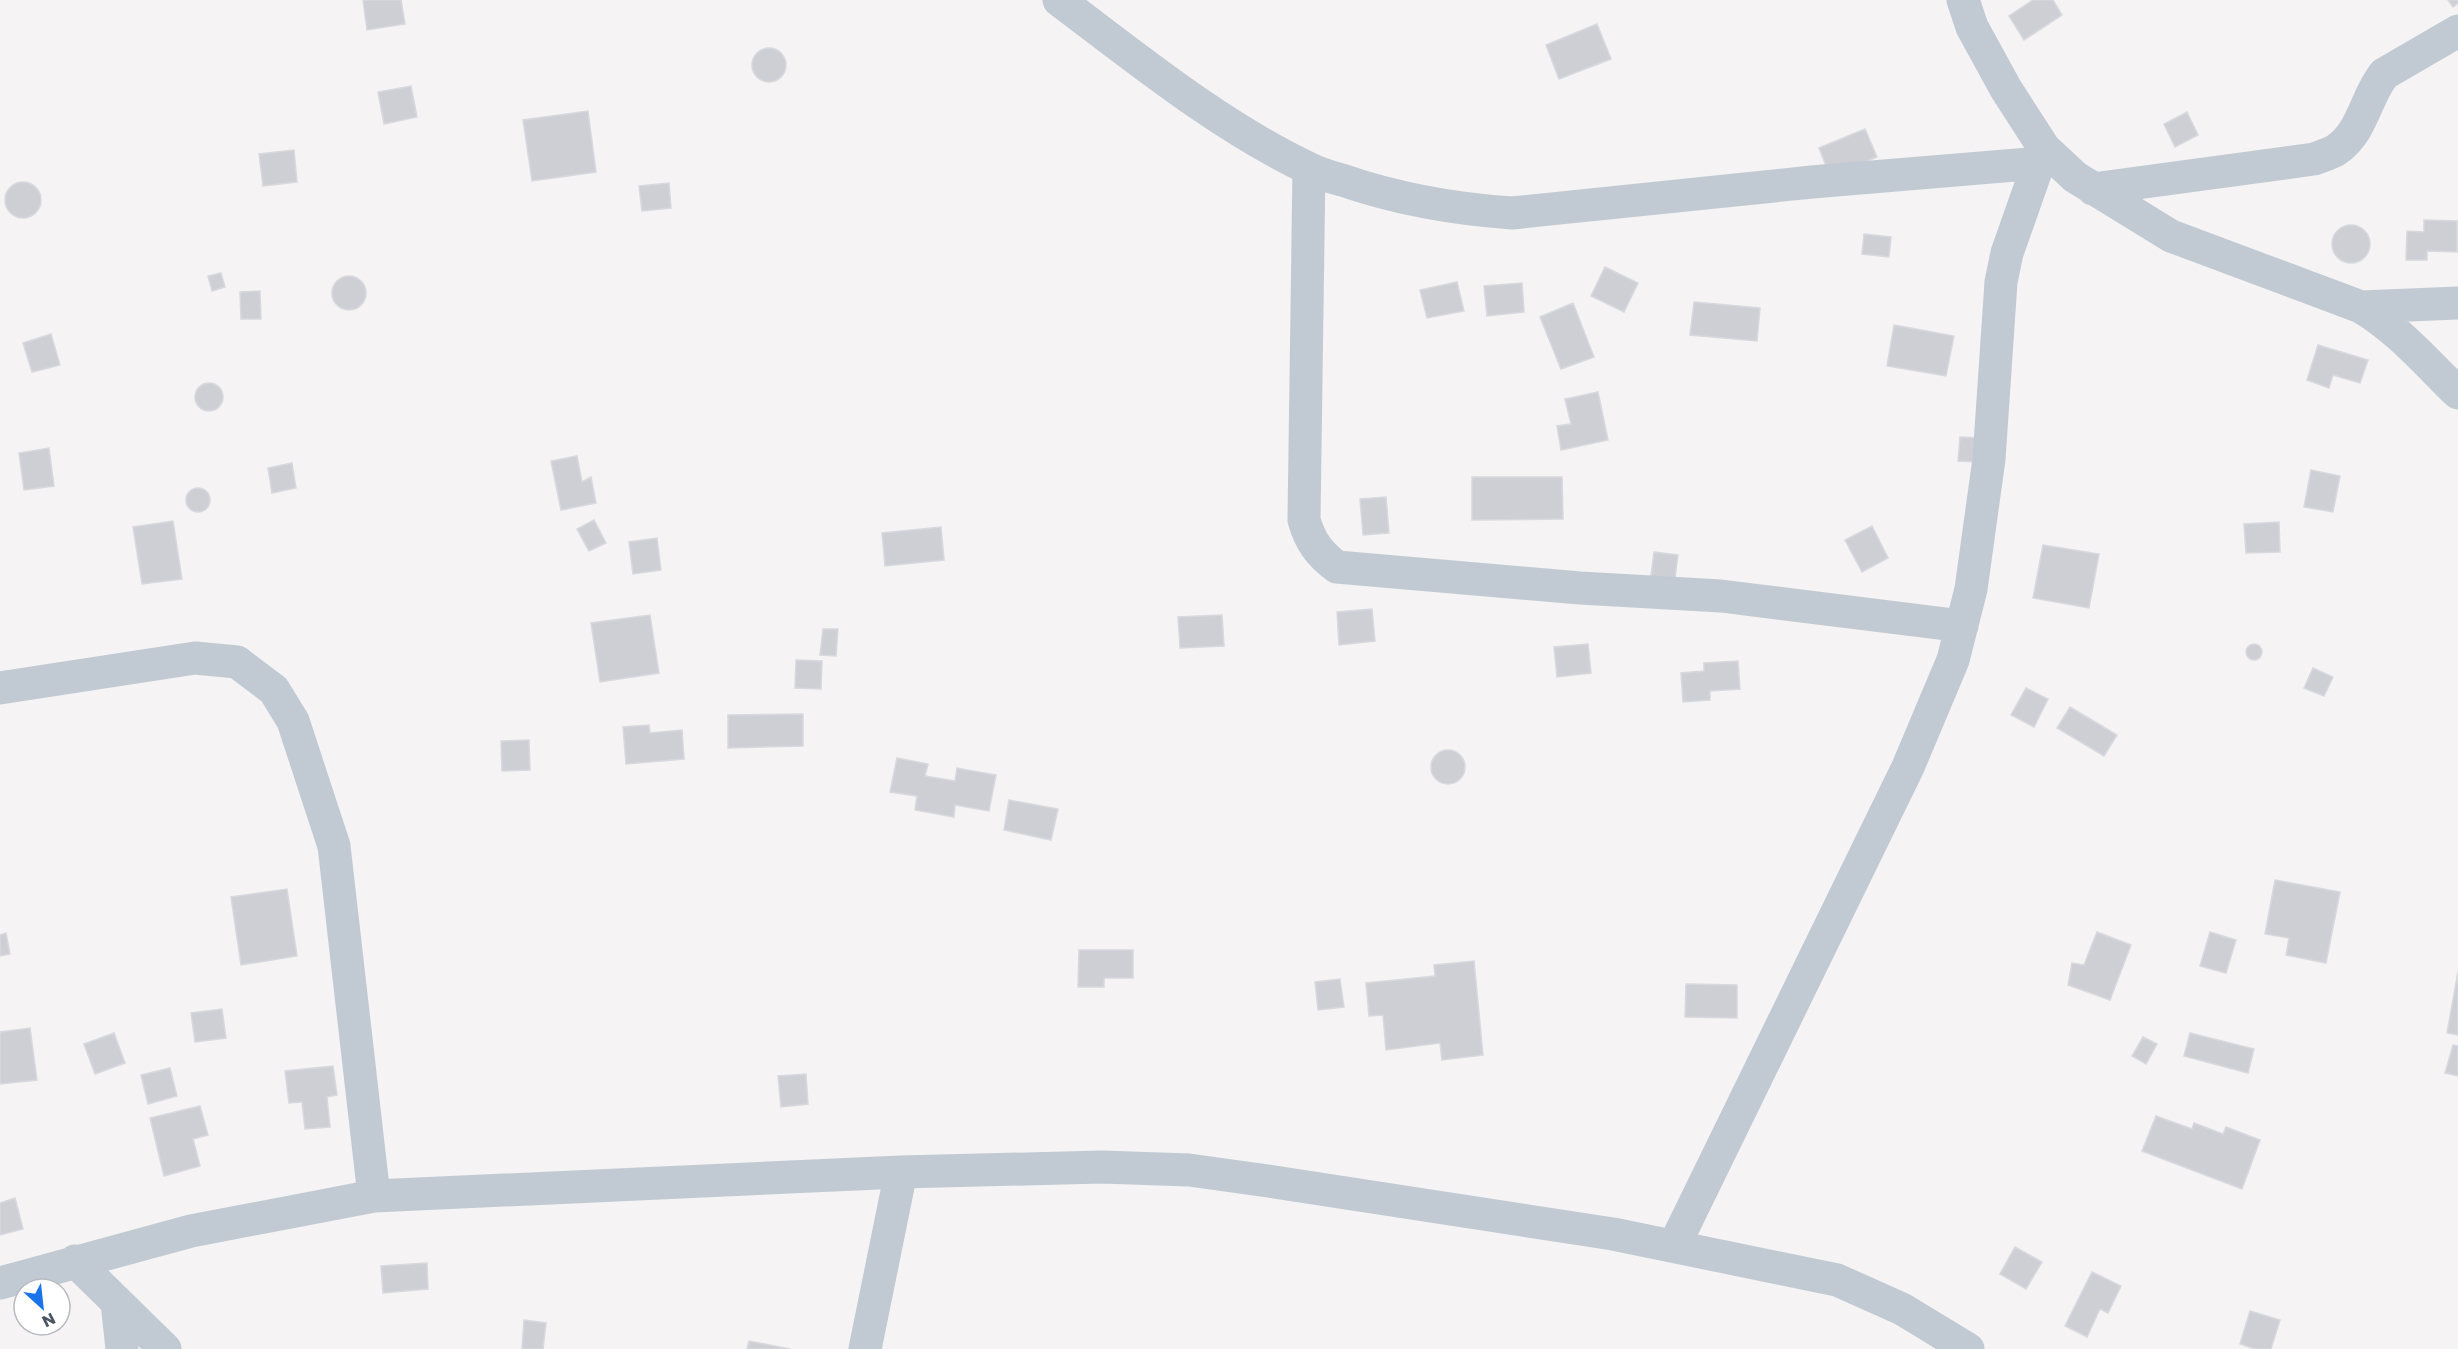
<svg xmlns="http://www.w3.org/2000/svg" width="2458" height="1349" viewBox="0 0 2458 1349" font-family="Poppins,sans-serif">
	<rect width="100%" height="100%" fill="#f5f3f3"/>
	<path fill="#cdcfd5" stroke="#d7d9de" stroke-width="1.5" d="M363,0H401L405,24L367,30Z
		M2033,0H2053L2062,15L2024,40L2009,16Z
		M2448,0H2458V3L2453,7Z
		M1597,24L1611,59L1559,79L1546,45Z
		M752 65a17 17 0 1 1 34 0a17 17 0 1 1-34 0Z
		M411,86L417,117L384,124L378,92Z
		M588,111L596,172L532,181L523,120Z
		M2187,112L2198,135L2175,147L2164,124Z
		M1865,129L1877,157L1830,176L1819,148Z
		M294,150L297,182L263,186L259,154Z
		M5 200a18 18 0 1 1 36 0a18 18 0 1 1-36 0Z
		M669,183L671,208L642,211L639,186Z
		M2424,220L2457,221V252L2427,251V260H2406L2407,231L2424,232Z
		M2332 244a19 19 0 1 1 38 0a19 19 0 1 1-38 0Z
		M1864,234L1891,237L1889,257L1862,254Z
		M1605,267L1638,283L1624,312L1591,296Z
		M221,273L225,287L212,291L208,276Z
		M332 293a17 17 0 1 1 34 0a17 17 0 1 1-34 0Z
		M1457,282L1464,311L1427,318L1420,290Z
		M1522,283L1524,312L1487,316L1484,286Z
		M260,291L261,319H241L240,292Z
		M1694,302L1760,308L1757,341L1690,335Z
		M1573,303L1594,357L1561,369L1540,317Z
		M1894,325L1954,336L1946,376L1887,366Z
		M51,334L60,365L32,372L23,343Z
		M2318,345L2368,360L2360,383L2333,375L2329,388L2307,380Z
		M195 397a14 14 0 1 1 28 0a14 14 0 1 1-28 0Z
		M1598,392L1608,440L1561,450L1557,426L1571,424L1565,399Z
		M1960,437L1979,438L1978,462L1958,461Z
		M49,448L54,486L24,490L19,453Z
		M577,456L582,482L591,477L596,503L561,510L551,461Z
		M292,463L296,488L272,493L268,468Z
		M2311,470L2340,476L2333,512L2304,507Z
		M1472,477H1562L1563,519L1472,520Z
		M186 500a12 12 0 1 1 24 0a12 12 0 1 1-24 0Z
		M1386,497L1389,533L1363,535L1360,499Z
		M594,520L606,543L589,551L577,529Z
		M173,521L182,579L142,584L133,527Z
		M2279,522L2280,552L2246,553L2244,524Z
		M1872,526L1888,558L1862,572L1845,540Z
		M941,527L944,560L885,566L882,533Z
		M657,538L661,570L633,574L629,542Z
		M2043,545L2099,554L2089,608L2033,598Z
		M1654,552L1678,555L1674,585L1650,583Z
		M1372,609L1375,641L1339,645L1337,612Z
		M650,615L659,673L600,682L591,623Z
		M1222,615L1224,646L1180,648L1178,617Z
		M823,629H838L836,656L820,655Z
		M2246 652a8 8 0 1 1 16 0a8 8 0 1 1-16 0Z
		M1588,644L1591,673L1557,677L1554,647Z
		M796,660L822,661L821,689L795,688Z
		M1738,661L1740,689L1710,691V700L1683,702L1681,673L1704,671V663Z
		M2313,668L2333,677L2324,696L2304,688Z
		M2026,688L2048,699L2034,727L2011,715Z
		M2070,707L2117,735L2104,756L2057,728Z
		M803,714V746L728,748V715Z
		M649,725L650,733L682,730L684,759L626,764L623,727Z
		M529,740L530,770L502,771L501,741Z
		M1431 767a17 17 0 1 1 34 0a17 17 0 1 1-34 0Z
		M897,758L928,764L925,776L955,781L957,768L996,775L989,811L955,805L954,817L915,810L917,796L890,792Z
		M1009,800L1058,809L1051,840L1004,830Z
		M2275,880L2340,892L2326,963L2286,955L2289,938L2265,934Z
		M287,889L297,956L241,965L231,897Z
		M2097,932L2131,945L2110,1000L2068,985L2072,963L2084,965Z
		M2210,932L2236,940L2226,973L2200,966Z
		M6,933L10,954L0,956V935Z
		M1079,950H1133V978H1104V987H1078Z
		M1474,961L1483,1055L1442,1060L1440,1043L1386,1050L1383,1015L1369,1016L1366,983L1435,976L1434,965Z
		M2458,972V1035L2447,1033Z
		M1340,979L1344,1007L1318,1010L1315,982Z
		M1686,984L1737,985V1018L1685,1017Z
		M222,1009L226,1038L195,1042L191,1013Z
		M30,1028L37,1080L0,1084V1032Z
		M114,1033L125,1063L95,1074L84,1044Z
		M2190,1033L2254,1049L2248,1073L2184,1056Z
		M2143,1037L2157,1044L2146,1064L2132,1056Z
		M2453,1045L2458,1046V1076L2445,1073Z
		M333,1066L337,1095L327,1097L330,1127L305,1129L302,1102L289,1103L285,1071Z
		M170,1068L177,1096L148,1104L141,1075Z
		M806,1074L808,1104L781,1107L778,1076Z
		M200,1106L208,1135L193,1139L200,1166L164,1176L150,1118Z
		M2156,1116L2192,1129L2194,1123L2223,1134L2226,1127L2260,1140L2242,1189L2142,1151Z
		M15,1198L23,1229L0,1235V1203Z
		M2015,1247L2042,1262L2026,1289L2000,1274Z
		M427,1263L428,1289L383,1293L381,1266Z
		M2092,1272L2121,1286L2108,1313L2100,1309L2087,1337L2065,1326Z
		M2250,1311L2280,1320L2271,1349H2255L2240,1344Z
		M524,1320L546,1323L543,1349H522Z
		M749,1341L790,1349H747Z"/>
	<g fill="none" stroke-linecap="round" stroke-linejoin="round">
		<path stroke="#c1cad2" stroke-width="33" d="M1059,0C1136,58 1221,127 1308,168C1319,174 1331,177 1342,180C1397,199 1454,209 1512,213L1812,182L2040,163
			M1963,0L1972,27L2006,89L2044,148L2075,177L2171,236L2361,307C2398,329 2427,363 2458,393
			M1309,169L1304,520C1310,541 1319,554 1337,567L1580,588L1721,596L1962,626
			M2093,189L2314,159C2321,156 2330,154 2336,150C2363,132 2365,98 2384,74L2458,31
			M2361,307L2458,303
			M0,688L195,658L237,662L274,690L293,721L334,846L374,1196
			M1674,1246L1908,767L1953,660L1971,589L1989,459L2001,282L2007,253L2044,148
			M75,1261L165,1349
			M0,1283L191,1231L374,1196L901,1172L1102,1167L1189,1170L1268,1181L1613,1234L1837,1280L1902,1309L1968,1349
			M117,1302L122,1349
			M865,1349L901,1172"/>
	</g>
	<g transform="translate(42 1307) rotate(153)"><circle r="28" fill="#ffffff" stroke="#b7bbc0" stroke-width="1.5"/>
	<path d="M0-4.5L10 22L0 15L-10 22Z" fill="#1a73e8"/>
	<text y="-9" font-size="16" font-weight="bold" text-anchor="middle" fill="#4a5661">N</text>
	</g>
</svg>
